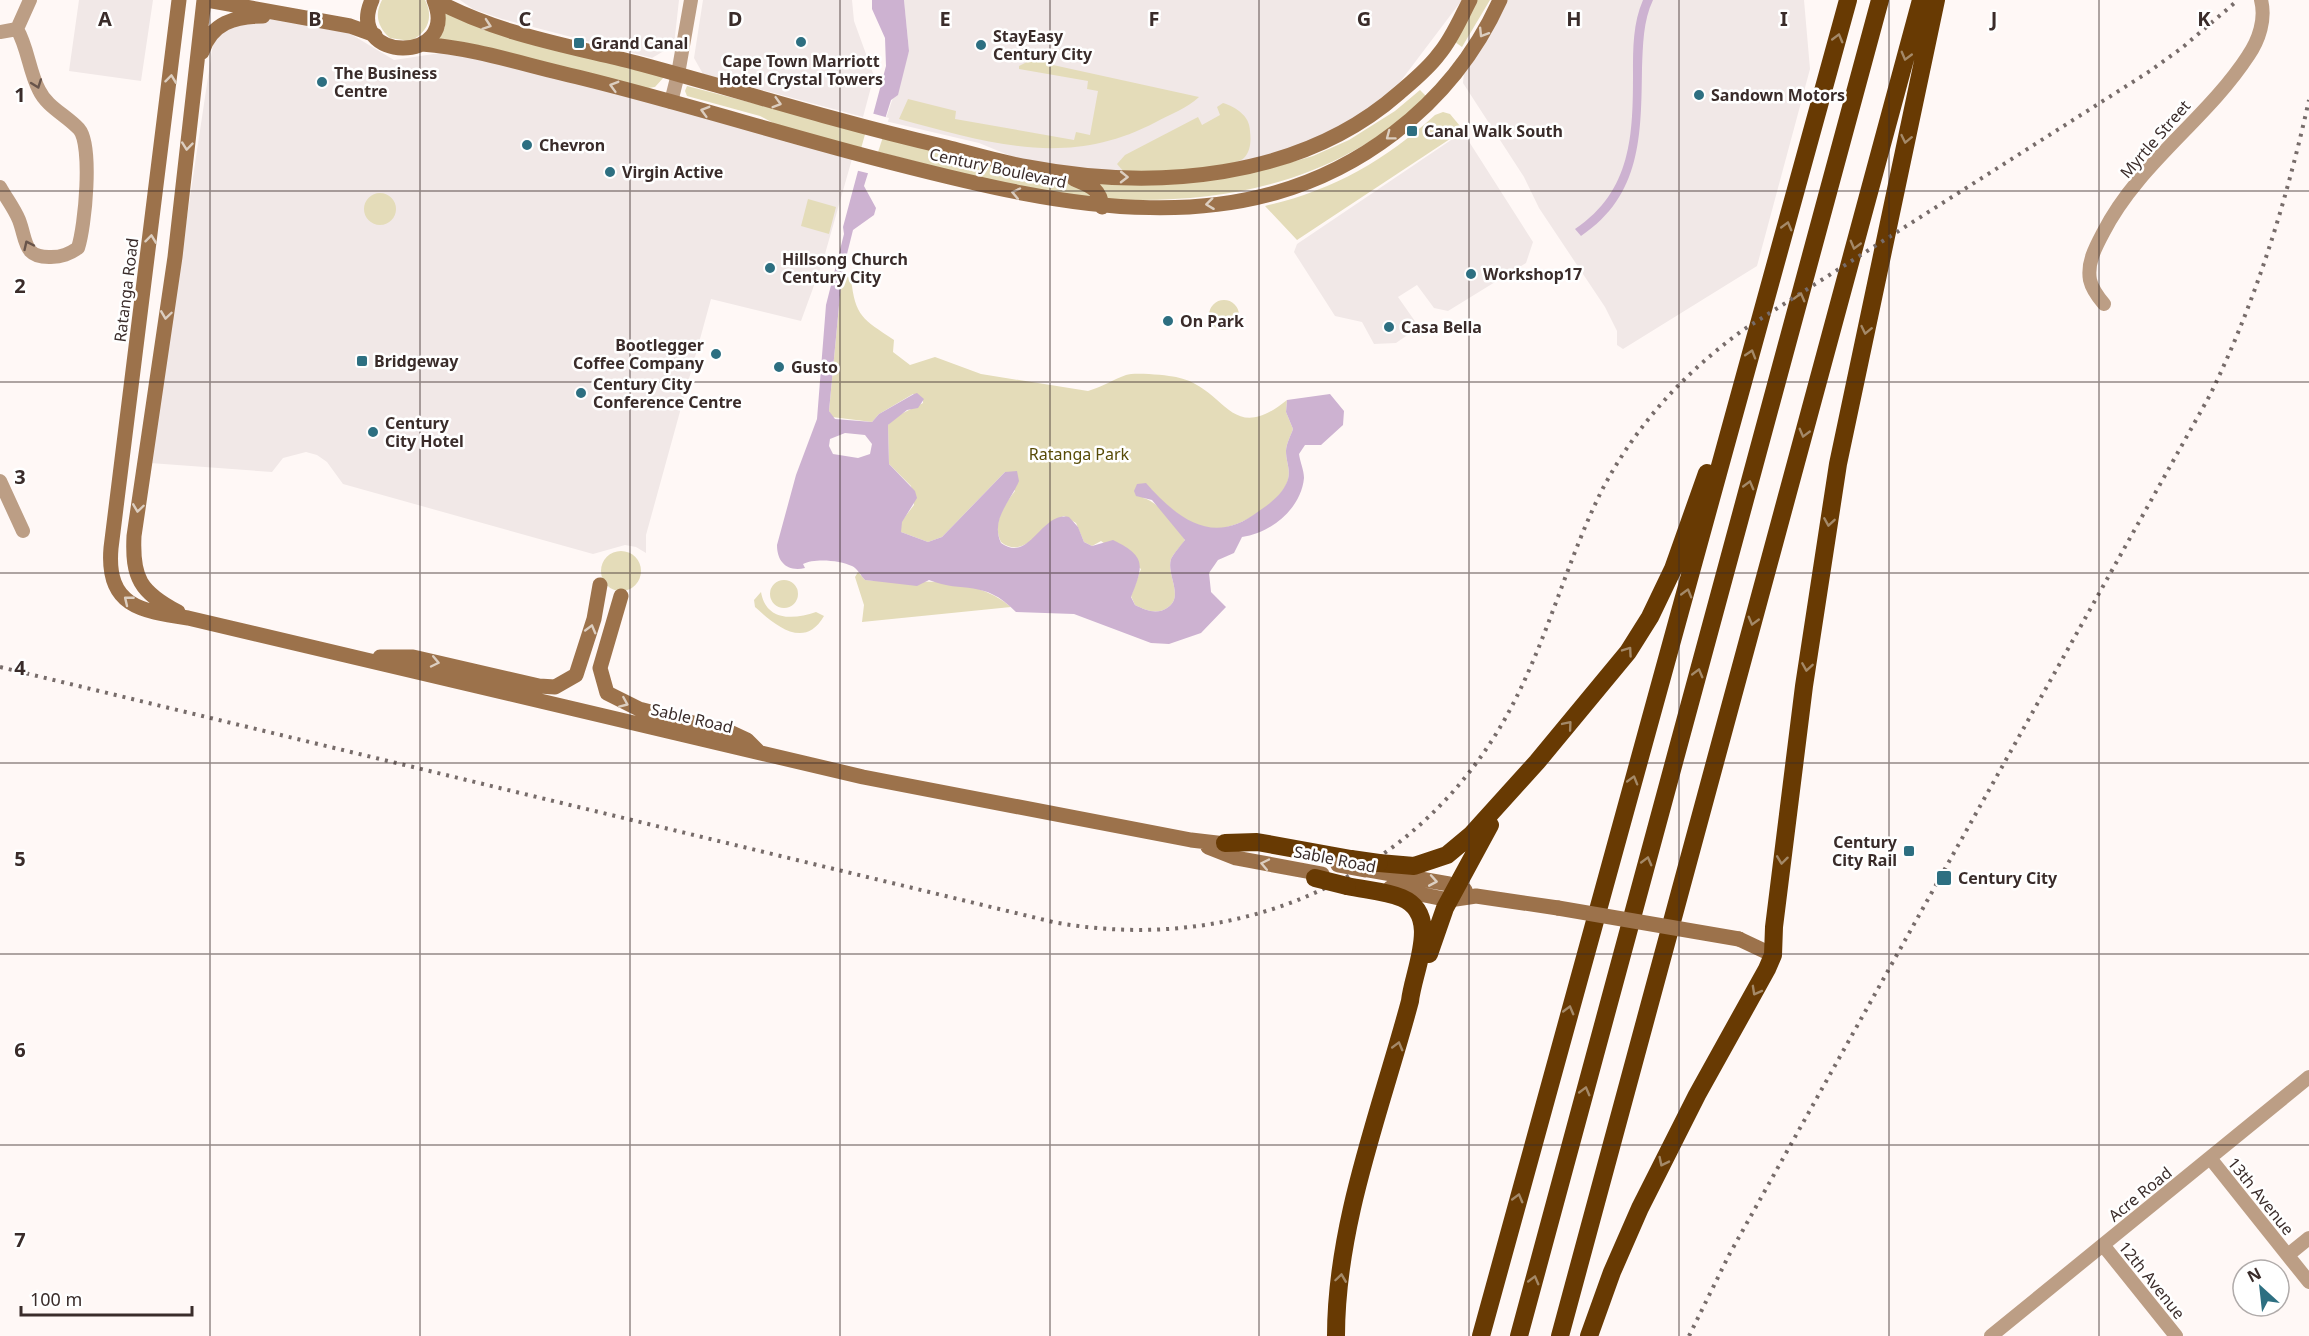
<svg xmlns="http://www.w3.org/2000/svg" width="2309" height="1336" font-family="'Noto Sans',sans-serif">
	<rect width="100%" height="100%" fill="#fff8f6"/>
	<!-- built -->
	<path fill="#f1e8e7" d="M79 0H153L141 81 69 71Z
		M460 0H679L674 45 652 58 502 19 473 9Z
		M703 0H852L854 21 874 76 863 117 703 74 694 58Z
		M904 0H1462L1400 82 1364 112 1316 144 1233 163 1109 172 1018 159 979 143 885 121 909 51Z
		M1506 0H1804L1810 69 1757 266 1623 349 1617 345V331L1605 307 1539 208 1524 177 1463 83 1464 72Z
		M244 14 344 30 394 60 460 50 852 159 823 261 801 321 711 299 646 535V553L636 547 625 545 593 554 343 484 327 462 317 455 306 452 283 458 272 472 150 463 213 44 217 34Z
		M1457 136 1468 140 1533 242 1526 263 1448 311 1434 308 1417 285 1398 297 1419 327 1396 343 1374 344 1362 322 1335 316 1294 252 1297 244Z"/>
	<!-- green -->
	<path fill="#e4dcb9" d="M382 0H425C434 17 428 33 410 41L390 38C378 27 374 15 382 0Z
		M1477 0H1490L1462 47 1455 42Z
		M445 10 664 77 655 87 641 89 463 42H436L445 27Z
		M1041 55 1053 65 1199 97C1187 108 1171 114 1156 122 1067 169 990 143 899 119L908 99 956 111 955 119 1074 140 1076 132 1090 135 1098 91 1087 89 1088 81 1019 69V66Z
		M687 86 1026 174 1271 168 1313 156 1349 140 1395 111 1420 90 1426 96C1321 202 1167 212 1027 191 1001 187 974 177 948 170 893 156 837 141 781 127L760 116 687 96 685 91Z
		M1223 103C1236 107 1250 116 1250 131 1251 140 1251 151 1244 158 1229 171 1146 171 1124 172L1117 164 1125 155 1198 117 1202 125 1220 115 1217 107Z
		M1443 112 1450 114 1460 126 1456 135 1297 240 1265 206C1331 191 1385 161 1435 115Z
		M364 209a16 16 0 1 1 32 0a16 16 0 1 1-32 0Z
		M808 199 836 207 829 234 801 226Z
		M842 274 851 278C855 317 863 319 894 340L893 352 910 365 935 357 981 374 1088 391C1102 387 1112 380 1126 375 1134 372 1166 375 1176 377 1227 387 1229 447 1287 400L1286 412 1293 429C1291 435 1286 444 1286 451 1286 464 1293 473 1285 487 1272 509 1233 532 1206 529 1191 526 1159 501 1151 489L1143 498C1158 501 1177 526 1185 540 1181 546 1174 553 1171 559 1166 575 1185 597 1167 608 1157 615 1145 610 1135 605L1131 596 1141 569 1101 541 1092 546 1084 542 1076 523 1064 516C1043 523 1025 561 1001 542 992 524 1003 506 1015 491L1005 472 942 537 928 542 901 532V522L914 505 911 486 889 464 888 425 895 417 923 403V399L913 394 879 414 872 422 832 417 829 411Z
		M1209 315a15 15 0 1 1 30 0a15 15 0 1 1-30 0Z
		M601 571a20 20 0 1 1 40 0a20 20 0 1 1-40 0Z
		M858 572 865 580C914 585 970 572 1011 607L862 622 864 605 855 577Z
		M770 594a14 14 0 1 1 28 0a14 14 0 1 1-28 0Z
		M761 592C766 621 793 620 816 612L824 616C804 651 774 624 755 607L754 600Z"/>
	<!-- water -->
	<path fill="#cdb2d1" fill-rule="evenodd" d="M872 0H904L909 51 898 95 891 100 864 186 876 208 874 215 853 230 842 274 829 411 835 419 872 422 879 414 914 394 917 393 924 399 918 408 907 410 888 425 889 464 915 491 917 498 902 522 901 532 928 542 942 537 1005 472 1017 471 1019 481C1011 501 990 519 1001 543 1030 564 1041 511 1069 517L1078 527 1084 542 1092 546 1113 540C1146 556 1144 565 1131 597L1135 605C1145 610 1157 615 1167 608 1185 597 1166 575 1171 559 1174 553 1181 545 1185 540L1152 500 1136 496 1134 491 1137 484 1146 483C1178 519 1213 547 1259 511 1268 505 1280 496 1285 486 1293 473 1286 464 1286 451 1286 444 1291 435 1293 429L1286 412 1287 400 1330 394 1344 411 1343 425 1321 445H1305L1299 454C1300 462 1304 470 1304 478 1301 509 1271 533 1242 537L1234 553 1218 560 1209 573 1211 592 1226 607 1201 633 1169 644 1151 643 1074 614 1016 612C983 578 964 594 929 580L917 586 865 580C861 576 857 568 852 566 840 560 814 558 803 564L805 568C787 572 777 562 777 545L796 475 817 419 826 305 844 234 843 227 886 66 885 38 872 9ZM845 433 865 435 872 444 870 454 858 458 833 454 829 446 830 439Z
		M1643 0H1653C1643 21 1643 45 1642 68 1641 134 1642 195 1581 236L1575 229C1632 191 1633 134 1633 73 1633 48 1633 23 1643 0Z"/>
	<!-- pier -->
	<path fill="#fff8f6" d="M871 113 889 118 871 174 855 170Z"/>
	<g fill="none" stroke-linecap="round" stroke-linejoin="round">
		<!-- street -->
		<path stroke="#bc9e85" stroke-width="14" d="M17 29 30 0
			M0 32 17 29
			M671 102 678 74 691 0
			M0 187C6 198 14 208 19 220 27 241 23 258 51 257 62 257 69 254 78 248 85 227 93 145 79 129 66 115 47 107 39 90 29 71 28 48 17 29
			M2104 304C2098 297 2092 289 2090 280 2087 263 2095 248 2103 233 2138 164 2207 119 2248 56 2259 40 2266 19 2261 0
			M0 481 23 531
			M2210 1158 2309 1282
			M2103 1245 2176 1336
			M2288 1255 2309 1238
			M1991 1336 2309 1077"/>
		<!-- secondary -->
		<path stroke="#9c724b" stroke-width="15" d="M179 0 111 548C106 606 140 611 188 618L863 777 1191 840 1234 845
			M207 0 350 26 375 35
			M372 0C344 63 461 65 434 0
			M435 0C492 31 554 43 617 58 650 66 683 76 716 85 792 107 868 129 946 147 973 154 1000 162 1028 167 1153 191 1300 180 1399 93 1413 81 1428 69 1439 54 1452 39 1461 17 1470 0
			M422 44C472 48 512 61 561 73 672 99 782 135 893 163 1061 206 1243 249 1394 133 1440 98 1476 53 1500 0
			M202 52C211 23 235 16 263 16
			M1074 179C1090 186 1100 188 1102 207
			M621 596 600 668 607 693 639 709 732 733 747 740 758 751
			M178 612C140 592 132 578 134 536L175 257 204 0
			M380 657H413L539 686 555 687 576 675 594 619 600 585
			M1208 847 1236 858 1322 874
			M1369 870 1449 884 1465 890
			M1390 888 1449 900 1476 896 1558 908
			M1739 939 1773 955"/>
		<!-- highway -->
		<path stroke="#683a03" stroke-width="18" d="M1225 843 1257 842 1351 859
			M1379 863 1414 866 1447 855 1471 835 1537 762 1628 652 1650 617 1673 569 1707 473
			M1429 954 1445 908 1490 825
			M1336 1336C1336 1223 1381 1110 1410 1001 1413 971 1442 915 1402 898 1386 891 1365 890 1347 886
			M1481 1336C1602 890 1727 446 1848 0
			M1519 1336 1880 0
			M1560 1336 1921 0
			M1589 1336 1612 1272 1640 1208 1697 1095 1767 969 1773 955 1774 927 1804 686 1838 464 1936 0"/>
		<!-- rail -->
		<path stroke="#776c6a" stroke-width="4" stroke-dasharray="3 6" stroke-linecap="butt" d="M0 667 1053 922C1241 957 1426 875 1514 702 1549 634 1568 558 1602 490 1636 425 1684 373 1743 330L2150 71 2183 47 2238 0
			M1689 1336 1729 1255 2210 395C2256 301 2286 203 2309 100"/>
		<!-- secondary-bridge -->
		<path stroke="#9c724b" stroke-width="15" d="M1338 865 1365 870
			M1558 908 1739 939"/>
		<!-- highway-bridge -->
		<path stroke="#683a03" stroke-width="18" d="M1351 859 1379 863
			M1315 878 1347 886"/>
	</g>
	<!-- one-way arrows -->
	<defs><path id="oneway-chevron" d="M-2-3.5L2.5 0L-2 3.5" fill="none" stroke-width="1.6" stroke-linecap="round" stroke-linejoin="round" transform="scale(1.5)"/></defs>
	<g stroke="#dccec0">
		<use href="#oneway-chevron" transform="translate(487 25) rotate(19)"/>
		<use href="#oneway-chevron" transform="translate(1483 33) rotate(122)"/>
		<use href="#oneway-chevron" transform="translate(171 79) rotate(-83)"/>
		<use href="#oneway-chevron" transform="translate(614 86) rotate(-164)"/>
		<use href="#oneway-chevron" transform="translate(777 103) rotate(16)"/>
		<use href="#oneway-chevron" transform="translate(705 111) rotate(-164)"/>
		<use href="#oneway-chevron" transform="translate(1390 136) rotate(143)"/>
		<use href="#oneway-chevron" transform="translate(187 146) rotate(96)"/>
		<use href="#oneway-chevron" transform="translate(1124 177) rotate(1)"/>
		<use href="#oneway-chevron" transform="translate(1016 193) rotate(-168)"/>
		<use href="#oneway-chevron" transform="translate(1210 204) rotate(173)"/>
		<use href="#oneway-chevron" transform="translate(151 239) rotate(-83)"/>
		<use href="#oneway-chevron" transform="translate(166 315) rotate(98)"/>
		<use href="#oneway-chevron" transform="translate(138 508) rotate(98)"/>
		<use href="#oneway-chevron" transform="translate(128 600) rotate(-141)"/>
		<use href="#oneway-chevron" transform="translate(591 629) rotate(-75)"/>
		<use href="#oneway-chevron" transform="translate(435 662) rotate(12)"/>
		<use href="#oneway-chevron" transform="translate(624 703) rotate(23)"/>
		<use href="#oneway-chevron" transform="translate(1265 864) rotate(-168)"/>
		<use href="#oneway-chevron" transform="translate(1433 881) rotate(10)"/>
	</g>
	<g stroke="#a48968">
		<use href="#oneway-chevron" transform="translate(1838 38) rotate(-75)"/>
		<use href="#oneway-chevron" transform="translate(1906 56) rotate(105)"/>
		<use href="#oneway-chevron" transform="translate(1906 139) rotate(102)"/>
		<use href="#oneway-chevron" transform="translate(1787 226) rotate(-75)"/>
		<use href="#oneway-chevron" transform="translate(1855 245) rotate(105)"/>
		<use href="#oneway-chevron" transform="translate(1800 297) rotate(-75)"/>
		<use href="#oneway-chevron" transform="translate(1866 330) rotate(102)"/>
		<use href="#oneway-chevron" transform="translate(1751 354) rotate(-73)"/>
		<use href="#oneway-chevron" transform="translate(1804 433) rotate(105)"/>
		<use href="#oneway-chevron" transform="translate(1749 485) rotate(-75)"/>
		<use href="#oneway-chevron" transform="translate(1829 522) rotate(99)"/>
		<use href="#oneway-chevron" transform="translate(1687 593) rotate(-74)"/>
		<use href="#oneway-chevron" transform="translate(1753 621) rotate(105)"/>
		<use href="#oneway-chevron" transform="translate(1628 651) rotate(-55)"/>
		<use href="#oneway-chevron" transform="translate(1807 667) rotate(99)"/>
		<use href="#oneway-chevron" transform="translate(1698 673) rotate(-75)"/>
		<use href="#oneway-chevron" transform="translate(1568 725) rotate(-50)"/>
		<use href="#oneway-chevron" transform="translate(1633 780) rotate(-74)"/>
		<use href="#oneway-chevron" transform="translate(1782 860) rotate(97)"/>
		<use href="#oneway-chevron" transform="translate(1647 861) rotate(-75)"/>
		<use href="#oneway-chevron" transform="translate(1756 991) rotate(119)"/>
		<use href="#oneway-chevron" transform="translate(1569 1010) rotate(-75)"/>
		<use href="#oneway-chevron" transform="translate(1398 1046) rotate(-75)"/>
		<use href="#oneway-chevron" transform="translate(1585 1091) rotate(-75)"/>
		<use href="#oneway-chevron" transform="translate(1663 1162) rotate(116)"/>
		<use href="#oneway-chevron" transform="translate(1518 1198) rotate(-75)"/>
		<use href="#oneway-chevron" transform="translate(1341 1278) rotate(-82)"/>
		<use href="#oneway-chevron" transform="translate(1534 1280) rotate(-75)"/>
	</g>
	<g stroke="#68544a">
		<use href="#oneway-chevron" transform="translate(37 84) rotate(70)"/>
		<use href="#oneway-chevron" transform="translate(28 245) rotate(-115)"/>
	</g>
	<!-- grid -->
	<path fill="none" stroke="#3a2c2a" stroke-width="1.5" stroke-opacity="0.55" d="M210 0V1336M420 0V1336M630 0V1336M840 0V1336M1050 0V1336M1259 0V1336M1469 0V1336M1679 0V1336M1889 0V1336M2099 0V1336M0 191H2309M0 382H2309M0 573H2309M0 763H2309M0 954H2309M0 1145H2309"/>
	<!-- markers -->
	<g fill="#2d6f81" stroke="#fff" stroke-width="2">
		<circle cx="801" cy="42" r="6"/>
		<rect x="573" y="37" width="12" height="12" rx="3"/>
		<circle cx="981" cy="45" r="6"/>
		<circle cx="322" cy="82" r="6"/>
		<circle cx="1699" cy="95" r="6"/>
		<rect x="1406" y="125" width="12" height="12" rx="3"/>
		<circle cx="527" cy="145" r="6"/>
		<circle cx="610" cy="172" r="6"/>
		<circle cx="770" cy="268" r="6"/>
		<circle cx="1471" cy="274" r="6"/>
		<circle cx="1168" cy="321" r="6"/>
		<circle cx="1389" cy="327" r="6"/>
		<circle cx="716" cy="354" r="6"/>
		<rect x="356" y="355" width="12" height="12" rx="3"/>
		<circle cx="779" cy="367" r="6"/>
		<circle cx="581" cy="393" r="6"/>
		<circle cx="373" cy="432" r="6"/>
		<rect x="1903" y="845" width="12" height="12" rx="3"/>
		<rect x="1936" y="870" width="16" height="16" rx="3"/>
	</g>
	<g text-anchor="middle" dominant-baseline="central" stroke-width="5" stroke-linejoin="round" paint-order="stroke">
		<!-- poi labels -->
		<g font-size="16" font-weight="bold" fill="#3a2c2a" stroke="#fff" text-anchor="start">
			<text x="993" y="36">StayEasy<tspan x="993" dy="18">Century City</tspan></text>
			<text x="591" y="43">Grand Canal</text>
			<text x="801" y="61" text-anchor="middle">Cape Town Marriott<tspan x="801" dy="18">Hotel Crystal Towers</tspan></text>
			<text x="334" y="73">The Business<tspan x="334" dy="18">Centre</tspan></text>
			<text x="1711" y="95">Sandown Motors</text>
			<text x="1424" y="131">Canal Walk South</text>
			<text x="539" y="145">Chevron</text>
			<text x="622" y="172">Virgin Active</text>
			<text x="782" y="259">Hillsong Church<tspan x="782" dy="18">Century City</tspan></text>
			<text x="1483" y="274">Workshop17</text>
			<text x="1180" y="321">On Park</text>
			<text x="1401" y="327">Casa Bella</text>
			<text x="704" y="345" text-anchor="end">Bootlegger<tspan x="704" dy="18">Coffee Company</tspan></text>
			<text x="374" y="361">Bridgeway</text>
			<text x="791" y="367">Gusto</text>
			<text x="593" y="384">Century City<tspan x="593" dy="18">Conference Centre</tspan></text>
			<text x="385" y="423">Century<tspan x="385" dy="18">City Hotel</tspan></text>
			<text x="1897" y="842" text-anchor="end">Century<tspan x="1897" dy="18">City Rail</tspan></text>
			<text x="1958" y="878">Century City</text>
		</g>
		<!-- street labels -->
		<g font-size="16" fill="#3a2c2a" stroke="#fff">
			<text transform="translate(2155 139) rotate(-49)">Myrtle Street</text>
			<text transform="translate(998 168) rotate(12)">Century Boulevard</text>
			<text transform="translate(126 290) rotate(-83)">Ratanga Road</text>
			<text transform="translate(692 718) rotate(13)">Sable Road</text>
			<text transform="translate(1335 859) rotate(11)">Sable Road</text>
			<text transform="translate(2140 1194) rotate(-39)">Acre Road</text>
			<text transform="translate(2261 1196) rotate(51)">13th Avenue</text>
			<text transform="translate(2152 1280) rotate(51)">12th Avenue</text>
		</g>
		<!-- park labels -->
		<g font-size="16" fill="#584b07" stroke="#fff">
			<text x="1079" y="454">Ratanga Park</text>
		</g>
	</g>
	<g font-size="20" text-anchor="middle" font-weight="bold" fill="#3a2c2a" stroke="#fff" stroke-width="5" stroke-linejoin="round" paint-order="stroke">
		<text x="105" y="26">A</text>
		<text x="315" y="26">B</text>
		<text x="525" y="26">C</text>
		<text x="735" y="26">D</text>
		<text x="945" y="26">E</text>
		<text x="1154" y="26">F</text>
		<text x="1364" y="26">G</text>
		<text x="1574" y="26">H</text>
		<text x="1784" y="26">I</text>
		<text x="1994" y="26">J</text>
		<text x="2204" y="26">K</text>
		<text x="20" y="102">1</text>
		<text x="20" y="293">2</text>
		<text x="20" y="484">3</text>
		<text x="20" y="675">4</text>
		<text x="20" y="866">5</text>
		<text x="20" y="1057">6</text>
		<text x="20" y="1247">7</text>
	</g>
	<!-- north arrow -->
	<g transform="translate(2261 1288) rotate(333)"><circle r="28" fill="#ffffff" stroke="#b0abaa" stroke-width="1.5"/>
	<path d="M0-4.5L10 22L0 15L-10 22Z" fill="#2d6f81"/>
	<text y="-9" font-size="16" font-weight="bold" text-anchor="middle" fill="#3a2c2a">N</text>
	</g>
	<!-- scale -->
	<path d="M21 1306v9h171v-9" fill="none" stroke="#3a2c2a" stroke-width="3"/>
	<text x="30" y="1306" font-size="18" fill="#3a2c2a" stroke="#ffffff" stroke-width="4.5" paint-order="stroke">100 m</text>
</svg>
